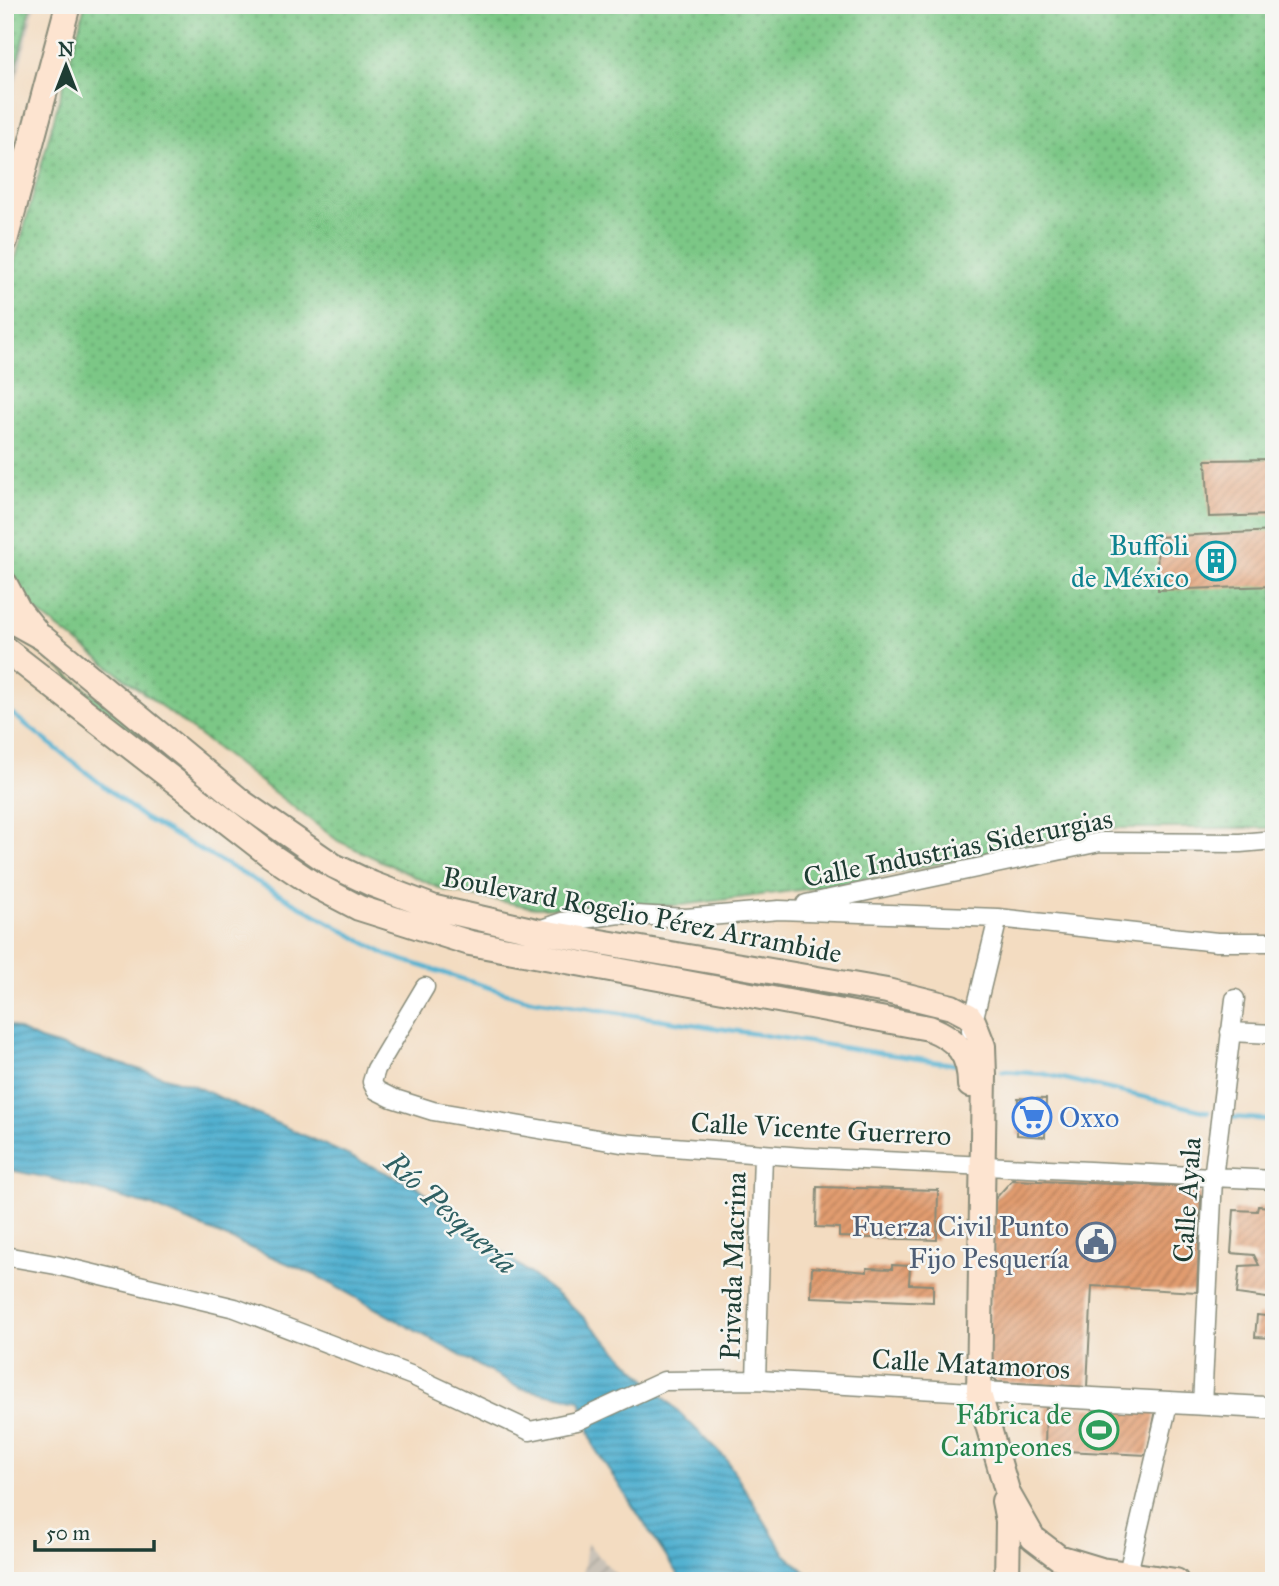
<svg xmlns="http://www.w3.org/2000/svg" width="1279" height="1586" font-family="'IM FELL Great Primer',serif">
	<defs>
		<pattern id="industrial-furrows" width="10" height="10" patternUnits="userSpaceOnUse" patternTransform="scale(1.75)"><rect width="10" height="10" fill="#cac3b8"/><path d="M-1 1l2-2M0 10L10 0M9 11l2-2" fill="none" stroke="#ada89f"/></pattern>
		<pattern id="grass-dots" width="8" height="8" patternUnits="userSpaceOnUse" patternTransform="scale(1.75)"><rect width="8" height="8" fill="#7bc786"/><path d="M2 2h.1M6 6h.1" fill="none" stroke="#64a36e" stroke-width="1.8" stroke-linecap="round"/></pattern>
		<pattern id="water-rules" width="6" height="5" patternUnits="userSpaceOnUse" patternTransform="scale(1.75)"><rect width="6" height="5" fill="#52b1d0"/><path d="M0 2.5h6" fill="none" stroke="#4391aa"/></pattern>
		<pattern id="building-hatch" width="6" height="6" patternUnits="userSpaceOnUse" patternTransform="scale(1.75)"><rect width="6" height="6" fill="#e29c6f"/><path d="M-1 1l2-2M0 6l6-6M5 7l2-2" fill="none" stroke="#b7805c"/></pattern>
	</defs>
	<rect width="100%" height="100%" fill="#f6f6f2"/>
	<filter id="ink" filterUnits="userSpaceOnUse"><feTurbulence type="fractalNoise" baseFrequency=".0143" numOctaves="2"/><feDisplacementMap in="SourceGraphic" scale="14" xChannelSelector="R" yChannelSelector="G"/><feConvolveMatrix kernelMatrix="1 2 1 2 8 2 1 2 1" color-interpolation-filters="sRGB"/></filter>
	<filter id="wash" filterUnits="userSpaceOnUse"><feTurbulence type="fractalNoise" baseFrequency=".00686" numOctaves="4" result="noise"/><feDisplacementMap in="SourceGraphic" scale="28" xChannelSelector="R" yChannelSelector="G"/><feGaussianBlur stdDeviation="1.57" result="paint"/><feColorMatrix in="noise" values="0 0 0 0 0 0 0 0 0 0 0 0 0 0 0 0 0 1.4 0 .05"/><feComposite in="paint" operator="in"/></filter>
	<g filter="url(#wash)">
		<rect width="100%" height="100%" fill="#f3dcc1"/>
		<!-- industrial -->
		<path fill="url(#industrial-furrows)" d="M5 5H35L5 128Z
			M587 1543 622 1581H582Z"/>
		<!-- grass -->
		<path fill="url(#grass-dots)" stroke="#4d825d" stroke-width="2" d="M5 5H31L5 114Z
			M85 5H1274V828H1108L831 886 682 905 535 908 443 890 338 841 27 604 5 558V298Z
			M11 630 282 843 463 926 388 912 281 854 80 693 64 672Z
			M624 956 855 997 829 999 647 967Z"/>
		<!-- water -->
		<path fill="url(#water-rules)" stroke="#387782" stroke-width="2" d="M5 1023 40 1040 192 1085 418 1187 573 1307 726 1459 785 1554 816 1581H682L594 1447 580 1400 519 1388 315 1275 152 1206 54 1179 5 1169Z"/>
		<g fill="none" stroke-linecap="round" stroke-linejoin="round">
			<!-- stream -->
			<path stroke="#52b1d0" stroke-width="4.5" d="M5 708 144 818 387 955 522 998 958 1065
				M1002 1071 1044 1074 1208 1112
				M1229 1117 1274 1120"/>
		</g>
		<g id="blocks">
			<!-- building -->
			<path fill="url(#building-hatch)" d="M1274 459V515L1209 517 1206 460Z
				M1274 531V586L1158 590 1157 537Z
				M1018 1098 1046 1099 1045 1137 1017 1135Z
				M1012 1180 1194 1187 1201 1196 1197 1292 1092 1286 1087 1387 998 1382 987 1372 995 1199Z
				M817 1187 938 1190 937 1240 839 1237V1228L816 1227Z
				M1258 1206 1271 1207V1212L1274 1213 1271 1257 1274 1299 1237 1294 1240 1266 1259 1265 1254 1255 1231 1253 1234 1210 1257 1211Z
				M892 1265 910 1266 909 1284 933 1285V1302L811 1297 812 1267 867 1272V1268L892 1269Z
				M1257 1315 1274 1317V1338L1255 1337Z
				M1046 1405 1156 1410 1147 1455 1045 1450Z"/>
		</g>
	</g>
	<g filter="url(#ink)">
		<use href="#blocks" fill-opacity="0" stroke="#898c7a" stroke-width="2"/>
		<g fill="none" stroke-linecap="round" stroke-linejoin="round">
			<defs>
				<path id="minor" d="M806 904 1100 842 1240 843 1274 840
					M536 931 562 922 619 914 686 918 779 910 998 918 1217 942H1274
					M425 987 376 1069 372 1082 376 1090 392 1098 433 1111 621 1143 803 1157 1274 1180
					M971 1030 998 918
					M1230 1032 1274 1034
					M5 1256 56 1265 235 1308 413 1376 530 1431 577 1421 664 1381 756 1380 972 1392
					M756 1380 763 1155
					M1202 1405 1213 1178 1235 999
					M1126 1581 1168 1404"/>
				<path id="tertiary" d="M972 1392 1274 1408"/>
				<path id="secondary" d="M5 241 68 5
					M5 584 18 609 35 630
					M5 617 43 638 243 803 334 866 372 884 435 908 536 931 887 991 952 1007 969 1016 974 1023 983 1046 984 1075 979 1394 1008 1494 1033 1538 1058 1557 1101 1570 1176 1581
					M5 649 270 855 313 884 359 908 470 943 929 1028C957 1039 970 1054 970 1085
					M1004 1501 1008 1521 1007 1581"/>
			</defs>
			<!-- minor casing -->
			<use href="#minor" stroke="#898c7a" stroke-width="21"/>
			<!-- tertiary casing -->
			<use href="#tertiary" stroke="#898c7a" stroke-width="24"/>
			<!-- secondary casing -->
			<use href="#secondary" stroke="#898c7a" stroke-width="28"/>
			<!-- minor -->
			<use href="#minor" stroke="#fff" stroke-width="18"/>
			<!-- tertiary -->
			<use href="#tertiary" stroke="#fff" stroke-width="21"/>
			<!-- secondary -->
			<use href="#secondary" stroke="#fde4d0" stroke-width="24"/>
		</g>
	</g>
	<!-- icons -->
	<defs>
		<symbol id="building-ring" viewBox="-11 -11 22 22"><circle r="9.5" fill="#f6f6f2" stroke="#0f9aa8" stroke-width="1.5"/><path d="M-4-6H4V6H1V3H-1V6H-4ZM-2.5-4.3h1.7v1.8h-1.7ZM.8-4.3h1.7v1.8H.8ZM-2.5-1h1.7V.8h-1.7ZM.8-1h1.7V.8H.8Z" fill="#0f9aa8"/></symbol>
		<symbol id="supermarket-ring" viewBox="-11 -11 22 22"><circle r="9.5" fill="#f6f6f2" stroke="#3f7fe0" stroke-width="1.5"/><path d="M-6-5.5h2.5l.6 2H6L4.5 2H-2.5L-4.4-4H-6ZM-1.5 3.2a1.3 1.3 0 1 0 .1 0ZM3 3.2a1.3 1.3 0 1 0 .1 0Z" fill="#3f7fe0"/></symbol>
		<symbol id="civic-ring" viewBox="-11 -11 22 22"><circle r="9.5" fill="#f6f6f2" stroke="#5c6f8a" stroke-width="1.5"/><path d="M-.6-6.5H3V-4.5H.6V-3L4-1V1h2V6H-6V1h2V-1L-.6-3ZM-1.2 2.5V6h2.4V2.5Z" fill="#5c6f8a"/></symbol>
		<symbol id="stadium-ring" viewBox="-11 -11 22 22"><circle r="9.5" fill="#f6f6f2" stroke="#2e9e5b" stroke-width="1.5"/><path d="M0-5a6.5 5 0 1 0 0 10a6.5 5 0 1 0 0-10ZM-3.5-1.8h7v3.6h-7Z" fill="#2e9e5b"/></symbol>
	</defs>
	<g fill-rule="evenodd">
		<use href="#building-ring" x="1194" y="539" width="44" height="44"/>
		<use href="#supermarket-ring" x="1010" y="1095" width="44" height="44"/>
		<use href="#civic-ring" x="1074" y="1220" width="44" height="44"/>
		<use href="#stadium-ring" x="1077" y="1408" width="44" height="44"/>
	</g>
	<g text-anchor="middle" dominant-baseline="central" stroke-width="5" stroke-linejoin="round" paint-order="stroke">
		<!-- culture labels -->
		<g font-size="28" fill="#0d838f" stroke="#f6f6f2" text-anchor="end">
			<text x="1189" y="545">Buffoli<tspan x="1189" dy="32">de México</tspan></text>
		</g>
		<!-- street labels -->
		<g font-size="28" fill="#1f3d34" stroke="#f6f6f2">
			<text transform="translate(958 848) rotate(-11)">Calle Industrias Siderurgias</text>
			<text transform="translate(642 915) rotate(11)">Boulevard Rogelio Pérez Arrambide</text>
			<text transform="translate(821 1129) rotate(3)">Calle Vicente Guerrero</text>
			<text transform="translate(1187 1200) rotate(-86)">Calle Ayala</text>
			<text transform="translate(733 1266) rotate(-88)">Privada Macrina</text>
			<text transform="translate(971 1364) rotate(3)">Calle Matamoros</text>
		</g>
		<!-- shop labels -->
		<g font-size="28" fill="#366cbe" stroke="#f6f6f2" text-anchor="start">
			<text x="1059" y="1117">Oxxo</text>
		</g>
		<!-- service labels -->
		<g font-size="28" fill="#4e5e75" stroke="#f6f6f2" text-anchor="end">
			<text x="1069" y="1226">Fuerza Civil Punto<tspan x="1069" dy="32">Fijo Pesquería</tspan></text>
		</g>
		<!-- leisure labels -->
		<g font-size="28" fill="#27864d" stroke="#f6f6f2" text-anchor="end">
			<text x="1072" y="1414">Fábrica de<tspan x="1072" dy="32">Campeones</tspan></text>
		</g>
		<!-- water labels -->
		<g font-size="30" font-style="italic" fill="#2e6063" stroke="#f6f6f2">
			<text transform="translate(451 1213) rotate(42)">Río Pesquería</text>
		</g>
	</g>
	<!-- margin -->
	<rect width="1279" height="1586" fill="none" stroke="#f6f6f2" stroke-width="28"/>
	<!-- north arrow -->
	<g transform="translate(66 66)" stroke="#f6f6f2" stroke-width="5" paint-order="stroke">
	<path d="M0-5L12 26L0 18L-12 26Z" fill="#1f3d34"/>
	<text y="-10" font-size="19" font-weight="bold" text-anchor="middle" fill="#1f3d34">N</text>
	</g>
	<!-- scale -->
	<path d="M35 1540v10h119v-10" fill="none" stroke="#1f3d34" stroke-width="3.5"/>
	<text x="46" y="1540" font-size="21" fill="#1f3d34" stroke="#f6f6f2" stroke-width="5" paint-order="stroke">50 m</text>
</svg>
